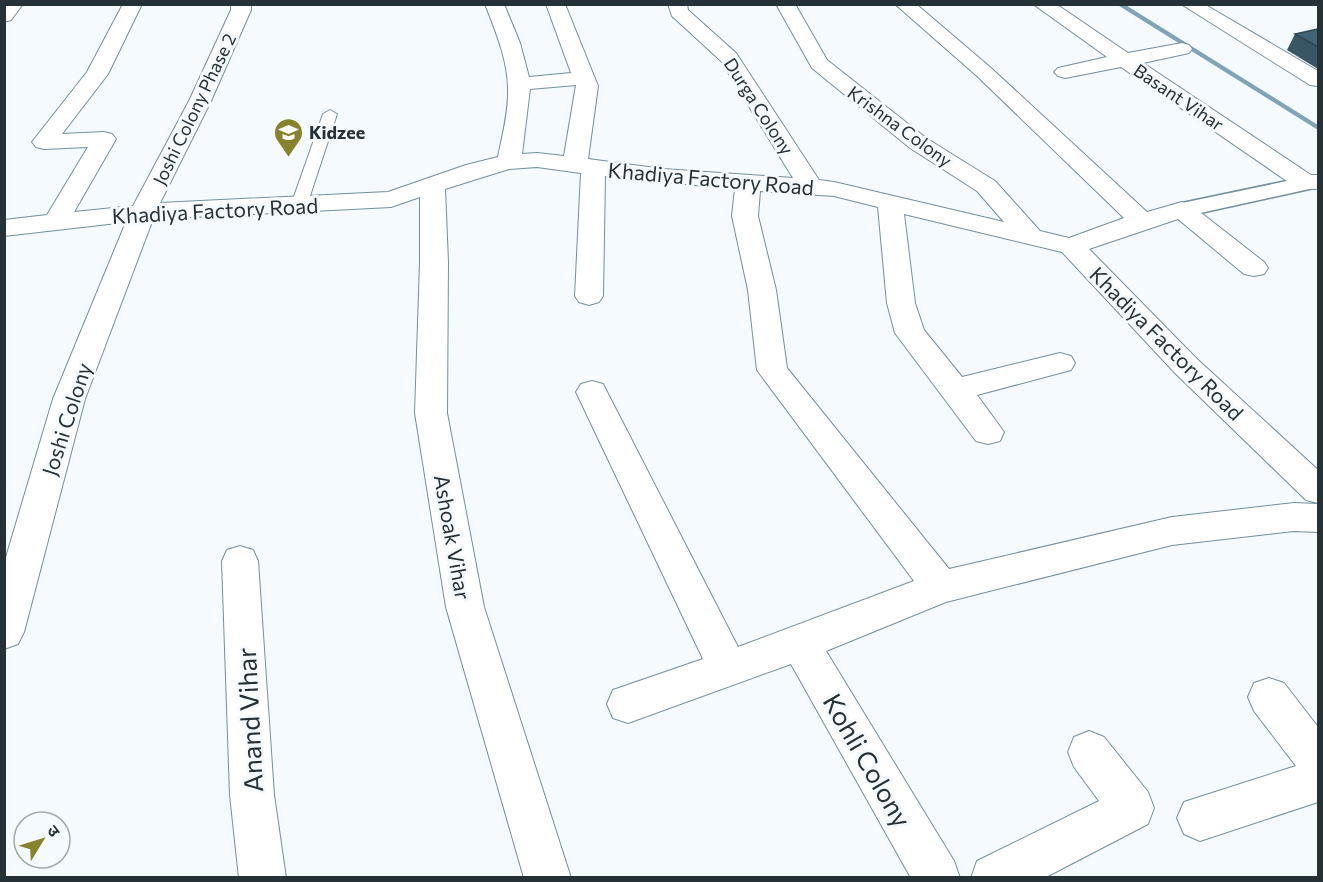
<svg xmlns="http://www.w3.org/2000/svg" width="1323" height="882" font-family="Commissioner,'Noto Sans Devanagari',sans-serif">
	<rect width="100%" height="100%" fill="#f4fafe"/>
	<g fill="none" stroke-linecap="round" stroke-linejoin="round">
		<!-- stream -->
		<path fill="#7fa3b7" fill-rule="evenodd" d="M1116 4H1124L1318 125V130Z"/>
		<defs>
			<path id="service" d="M330 110 337 114 307 205 299 210 294 208 291 205 323 114Z"/>
			<path id="pedestrian" d="M1306 177 1314 178 1317 183 1314 188 1182 217 1174 215 1171 210 1174 205 1182 203Z"/>
			<path id="minor" d="M4 4H23L11 20 4 22Z
				M123 4H142L108 74 62 134 104 132 112 134 116 139 74 212 133 206 189 101 231 10V4H251V10L211 101 160 203 388 192 466 165 498 157C502 136 508 115 508 93 509 63 496 32 485 4H504L520 43 529 77 571 73 546 4H565L598 86 588 159 663 169 793 178 721 61 672 16 668 4H687L688 10 736 53 819 180 834 182 1004 222 977 191 910 148 812 68 776 4H795L827 60 926 138 995 181 1040 231 1069 238 1124 218 977 76 895 4H916L991 68 1147 212 1182 202 1191 205 1264 262 1268 268 1264 274 1254 276 1244 274 1178 219 1089 249 1197 359 1318 470V503L1306 500 1175 373 1062 252 904 214 915 303 924 330 962 377 1060 353 1071 356 1075 363 1071 370 977 395 1004 432 1000 441 988 444 976 441 895 333 887 303 878 207 834 196 760 191 758 216 776 290 787 368 949 569 1172 517 1294 503 1318 504V532L1294 531 1172 545 946 602 826 651 954 861 960 878H911L791 664 628 723 613 718 607 704 613 690 703 659 576 392 581 384 592 381 603 384 738 647 914 581 757 370 748 290 732 216 735 189 605 176 603 296 599 302 589 305 579 302 575 296 581 173 537 167 509 169 445 189 448 262 447 413 484 607 571 878H524L446 607 415 413 420 262V197L391 207 153 219 85 399 24 632 18 644 4 649V564L53 399 126 222 4 236V220L47 215 88 147 44 149 36 147 32 142 87 72ZM576 85 564 156 537 153 522 154 530 89Z
				M1033 4H1056L1128 53 1182 43 1189 45 1192 49 1189 53 1143 63 1311 175H1318V189L1297 188 1121 67 1065 78 1058 76 1054 72 1058 68 1107 57Z
				M1181 4H1204L1318 71V86L1310 85Z
				M240 546 253 550 258 561 274 795 286 878H239L230 795 222 561 227 550Z
				M1269 678 1284 683 1318 727V802L1200 841 1184 834 1177 818 1184 802 1296 766 1254 711 1248 697 1254 683Z
				M1089 731 1104 737 1148 792 1154 808 1148 824 1044 878H971L977 861 1099 801 1074 767 1068 752 1074 737Z"/>
		</defs>
		<!-- service casing -->
		<use href="#service" stroke="#738f9e" stroke-width="2"/>
		<!-- pedestrian casing -->
		<use href="#pedestrian" stroke="#738f9e" stroke-width="3"/>
		<!-- minor casing -->
		<use href="#minor" stroke="#738f9e" stroke-width="2"/>
		<!-- service -->
		<use href="#service" fill="#fff" fill-rule="evenodd"/>
		<!-- pedestrian -->
		<use href="#pedestrian" fill="#fff" fill-rule="evenodd"/>
		<!-- minor -->
		<use href="#minor" fill="#fff" fill-rule="evenodd"/>
	</g>
	<!-- wall -->
	<path fill="#395665" d="M1318 29V69L1287 50 1295 34Z"/>
	<!-- building -->
	<path fill="#426476" stroke="#2e4653" stroke-width="1.5" d="M1318 29V47L1295 34Z"/>
	<!-- icons -->
	<defs>
		<symbol id="school-pin" viewBox="-11 -11 22 30"><path d="M0 17L-7.5 6A9.5 9.5 0 1 1 7.5 6Z" fill="#87832c" stroke="#f4fafe"/><path d="M0-5L7-2L0 1L-7-2ZM-4 1L0 2.5L4 1V4Q0 6-4 4Z" fill="#fff"/></symbol>
	</defs>
	<g fill-rule="evenodd">
		<use href="#school-pin" x="272" y="116" width="33" height="45"/>
	</g>
	<g text-anchor="middle" dominant-baseline="central" stroke-width="6" stroke-linejoin="round" paint-order="stroke">
		<!-- far-street labels -->
		<g font-size="18" fill="#253037" stroke="#f4fafe">
			<text transform="translate(1179 97) rotate(34)">Basant Vihar</text>
			<text transform="translate(759 106) rotate(57)">Durga Colony</text>
			<text transform="translate(194 109) rotate(-64)">Joshi Colony Phase 2</text>
			<text transform="translate(900 126) rotate(36)">Krishna Colony</text>
		</g>
		<!-- far-poi labels -->
		<g font-size="18" font-weight="bold" fill="#253037" stroke="#f4fafe" text-anchor="start">
			<text x="309" y="132">Kidzee</text>
		</g>
		<!-- street labels -->
		<g font-size="21" fill="#253037" stroke="#f4fafe">
			<text transform="translate(711 178) rotate(5)">Khadiya Factory Road</text>
			<text transform="translate(215 210) rotate(-3)">Khadiya Factory Road</text>
			<text transform="translate(1167 343) rotate(45)">Khadiya Factory Road</text>
			<text transform="translate(66 419) rotate(-72)">Joshi Colony</text>
			<text transform="translate(453 537) rotate(80)">Ashoak Vihar</text>
		</g>
		<!-- near-street labels -->
		<g font-size="26" fill="#253037" stroke="#f4fafe">
			<text transform="translate(249 720) rotate(-93)">Anand Vihar</text>
			<text transform="translate(868 760) rotate(60)">Kohli Colony</text>
		</g>
	</g>
	<!-- border -->
	<rect width="1323" height="882" fill="none" stroke="#253037" stroke-width="12"/>
	<!-- north arrow -->
	<g transform="translate(42 840) rotate(52)"><circle r="28" fill="#f4fafe" stroke="#a1a9ae" stroke-width="1.5"/>
	<path d="M0-4.5L10 22L0 15L-10 22Z" fill="#87832c"/>
	<text y="-9" font-size="16" font-weight="bold" text-anchor="middle" fill="#253037">उ</text>
	</g>
</svg>
